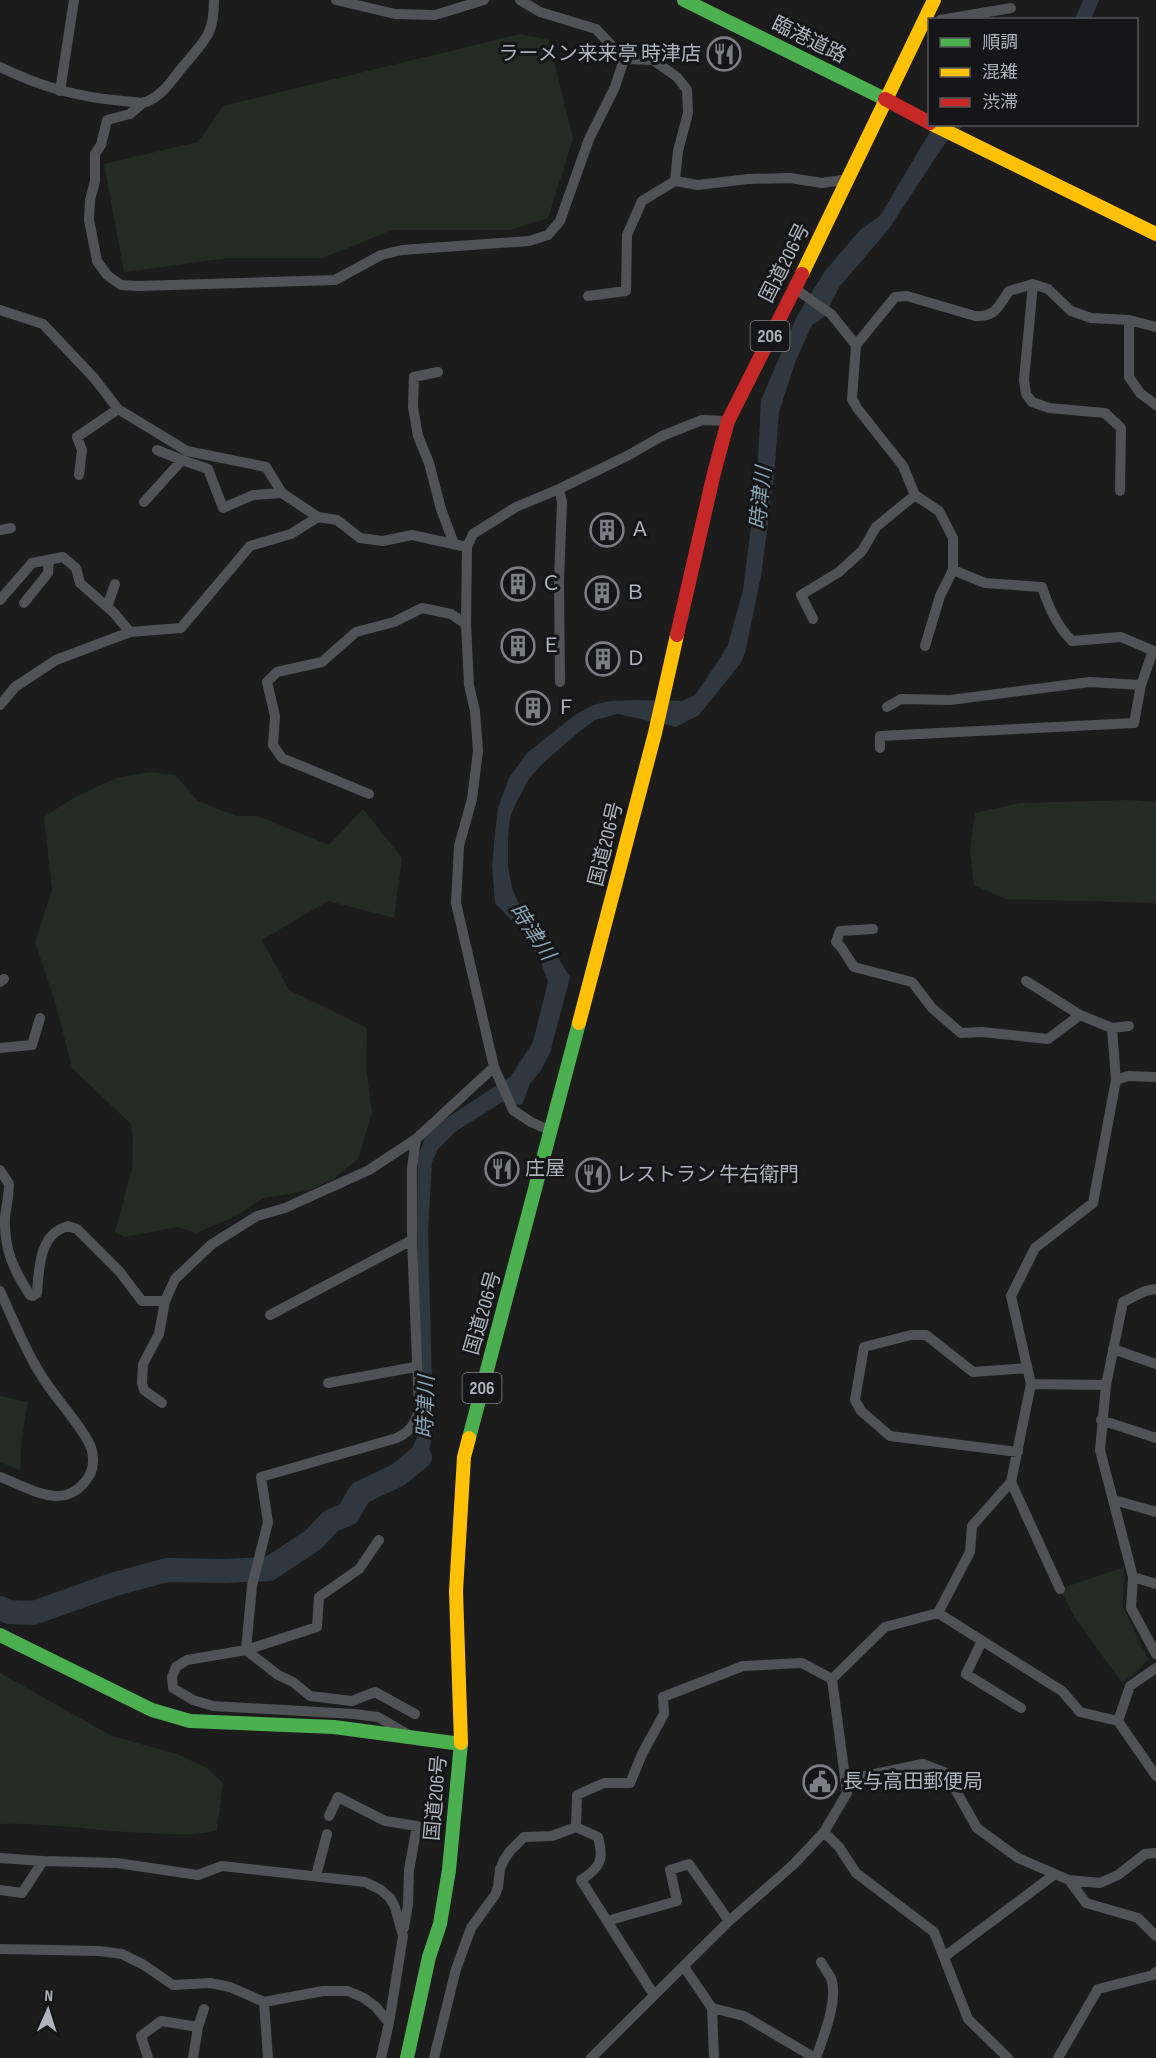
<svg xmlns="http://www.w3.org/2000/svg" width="1156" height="2058" font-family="'Sofia Sans Condensed','Noto Sans JP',sans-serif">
	<rect width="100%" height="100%" fill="#1c1c1c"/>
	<!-- green -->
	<path fill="#242b25" d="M520 34 549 40 573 139 548 218 510 230H392L323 258H228L124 272 104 164 198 142 223 106Z
		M149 772 175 775 198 801 236 816H258L329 845 363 809 402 858 394 918 328 901 262 940 289 990 367 1028 366 1067 372 1113 358 1159 333 1179 311 1190 264 1198 232 1218 196 1233 178 1227 125 1237 115 1232 132 1168 133 1140 131 1124 72 1068 56 1005 35 942 52 890 44 817 75 797 116 778Z
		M1130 800 1156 802V903L1005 899 974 885 970 850 975 813 1020 803Z
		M0 1396 28 1402 22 1437 20 1470 0 1462Z
		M1124 1567 1123 1607 1148 1659 1141 1668 1122 1683 1075 1618 1060 1589Z
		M0 1673 112 1736 177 1754 207 1768 223 1783 217 1830C192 1837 174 1834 148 1833 99 1832 49 1822 0 1824Z"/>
	<!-- water -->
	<path fill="#2f383e" d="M1083 0H1099L1091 19H1075Z
		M934 125H964L946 142 888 230 840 286 824 317 812 325 796 360 779 412 774 477 761 576 745 653 740 664 699 715 676 727 618 714 595 720 580 731 542 764 529 779 515 805 510 818 508 836V867L512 888 518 902 539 927 570 977 550 1053 541 1070 530 1084 522 1105 502 1102 455 1132 438 1149 432 1162 428 1230 433 1426C431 1441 430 1454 423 1468L397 1479 393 1472C408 1456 419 1441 422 1418L417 1229 418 1156 425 1138 436 1125 511 1076 533 1042 548 982 540 960 526 935 495 903 492 866 495 833 498 808 509 778 527 753 575 715 593 705 610 701 634 700 682 701 695 695 717 663 728 645 743 590 757 479 761 400 797 316 825 271 860 230 880 216Z"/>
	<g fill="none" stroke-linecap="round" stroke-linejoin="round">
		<!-- river -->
		<path stroke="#2f383e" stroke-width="24" d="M0 1608 9 1612 33 1613 115 1584 167 1570 226 1571 269 1569 313 1540 331 1521 348 1514 360 1493 398 1475 420 1457"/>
		<!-- street -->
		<path stroke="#515255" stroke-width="10" d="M336 0 395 14 435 15 484 0
			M520 0 540 12 596 29 624 59 653 60 677 77 687 90 688 113 678 151 675 181 698 185 748 179 790 178 822 183 849 179
			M940 20 1011 8
			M0 67C41 87 77 97 123 101 129 101 140 104 146 102 164 95 173 78 185 64 206 39 214 34 214 0
			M60 91 74 0
			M144 102 130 114 107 120 101 145 95 154V181L90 200 89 220 97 261 107 275 121 285 138 286 335 280 381 255 402 250 529 241 548 235 560 221 589 139 615 87 624 59
			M1033 284 1024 380 1026 394 1032 402 1049 408 1105 413 1121 428 1120 491
			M794 288 831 314 856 345
			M588 296 626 291 627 235 642 201 675 181
			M0 310 43 324 94 378 118 409
			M1129 320V377L1140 393 1156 405
			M1156 327 1129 320 1091 318 1071 311 1048 289 1033 284 1009 291C999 306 996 317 975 316L907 296 895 297 856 345 852 399 857 408 903 466 915 495 939 511 953 538V570L985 583 1042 587C1049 608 1056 624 1072 641L1121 637 1156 652
			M438 372 414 377 413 407 418 436 429 463 441 509 454 544
			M157 450 182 460
			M79 475 82 450 77 437 118 409 187 451 266 467 282 493 318 517
			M559 489 562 502 559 581 560 682
			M144 502 182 460 208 469 223 508 253 495 282 493
			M0 530 11 528
			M0 600 32 563 63 557 76 568 80 583 114 613 130 632
			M24 603 48 573 49 560
			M107 607 115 584
			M813 619 801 595 839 572 862 551 876 527 915 495
			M925 646 940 596 953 570
			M0 705 15 687 56 660 130 632 181 628 250 546 291 534 318 517 337 520 360 538 383 541 412 535 467 547
			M887 707 901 699 950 700 1090 682 1141 685
			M880 748V736L1134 723 1141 685 1153 651
			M369 794 282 758 273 745 275 716 267 682 277 672 322 662 356 632 394 622 422 608 451 614 466 624
			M873 929 840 931 836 942 841 947 854 967 912 982 932 1008 961 1033 982 1032 1048 1039 1080 1015
			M1026 981 1080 1015 1112 1028 1129 1026
			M0 982 4 979
			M1112 1028 1116 1080
			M0 1048 32 1045 40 1018
			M551 1131 531 1122 513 1110 494 1067 456 903 459 846 472 799 478 751 475 711 469 685 466 624 467 547 473 534 516 507 559 489 627 456 662 436 702 420 728 421
			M0 1170 9 1184C9 1196 6 1207 5 1218 4 1249 13 1269 30 1295L33 1296 37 1293C39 1268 39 1234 68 1226L77 1229 119 1271 142 1301H165
			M1156 1289 1145 1291 1123 1302 1106 1385 1100 1450 1133 1577 1131 1608 1156 1654
			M0 1291C12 1317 23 1345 38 1370 52 1395 74 1416 88 1441 94 1451 95 1466 89 1476 66 1514 30 1488 0 1477
			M270 1315 412 1240
			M1113 1349 1156 1364
			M328 1383 415 1367
			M1031 1384 1106 1385
			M162 1403 144 1390 142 1383 143 1364 159 1334 165 1301 175 1279 212 1244 257 1216 285 1208 369 1170 416 1139 494 1067
			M1101 1420 1156 1438
			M1018 1452 890 1436 861 1411 855 1400 864 1347 911 1335H926L973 1372 1027 1368
			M1011 1482 1060 1589
			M1114 1500 1156 1512
			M379 1540 359 1569 319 1597 317 1627 246 1650 187 1660 176 1667 172 1677 173 1688 193 1700 213 1706 354 1714 378 1717 409 1735
			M1133 1577 1156 1584
			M938 1613 1062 1691 1080 1712 1118 1721 1130 1686 1156 1668
			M982 1641 966 1674 1021 1708
			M832 1679 885 1627 938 1613 970 1552 972 1526 1011 1482 1031 1384 1011 1296 1035 1248 1093 1203 1116 1080 1128 1076 1156 1077
			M415 1714 375 1692 352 1701 310 1696 293 1682 278 1675 246 1650 252 1586 268 1522 261 1477 397 1438C411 1431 415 1424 419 1409L412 1240V1168L416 1139
			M1118 1721 1156 1776
			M845 1780 923 1764 946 1773 977 1828 1018 1858 1069 1880 1100 1883 1118 1875 1145 1854 1156 1853
			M329 1816 338 1797 385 1821 417 1826 409 1870 408 1904 404 1928
			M576 1827 577 1795 604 1783H630L643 1752 664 1714 663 1697 743 1666 802 1663 832 1679
			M824 1832 839 1847 856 1873 934 1932 968 2019 1008 2058
			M0 1858 43 1861
			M316 1876 327 1834
			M1069 1880 1086 1903 1138 1918 1156 1936
			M0 1890 22 1893 43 1861 117 1863 198 1875 222 1866 365 1882 381 1890 390 1898 395 1907 403 1936 389 2023 381 2058
			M607 1921 677 1901 670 1870 689 1864 729 1921
			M0 1949 99 1951 122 1954 144 1965 173 1985 210 1983 230 1987 264 2002 323 1991H348L364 1998 376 2007 389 2023
			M944 1957 1055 1874
			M684 1967 712 2008 714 2058
			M264 2002 268 2058
			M712 2008 744 2016 815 2058
			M148 2058 141 2036 161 2021 198 2027
			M193 2058 198 2027 204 2009
			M434 2058 456 1969 471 1928 495 1895 498 1887 500 1869 504 1860 510 1851 524 1837 552 1836 576 1827 598 1837C604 1860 601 1867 581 1880L654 1995
			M591 2058 729 1921 794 1864 824 1832 847 1793 832 1679
			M816 2058C823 2037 839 2000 831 1978 828 1973 824 1967 821 1962
			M1058 2058 1098 1989 1153 1975 1156 1972"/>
		<!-- fast -->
		<path stroke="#4caf50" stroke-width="14" d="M684 0 885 99
			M469 1438 579 1023
			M0 1635 152 1710 190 1721 334 1727 461 1744
			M407 2058 429 1957 440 1924 449 1870 461 1743"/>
		<!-- slow -->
		<path stroke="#ffc107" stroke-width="14" d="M932 124 1156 234
			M802 274 934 0
			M579 1023 655 733 677 635
			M461 1743 456 1591 464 1457 469 1438"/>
		<!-- jam -->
		<path stroke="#c62828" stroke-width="14" d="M885 99 930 123
			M677 635 714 473 728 421 802 274"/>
	</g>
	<!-- icons -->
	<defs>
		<symbol id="restaurant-ring" viewBox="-11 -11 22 22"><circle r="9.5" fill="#161618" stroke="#7c7e83" stroke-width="1.5"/><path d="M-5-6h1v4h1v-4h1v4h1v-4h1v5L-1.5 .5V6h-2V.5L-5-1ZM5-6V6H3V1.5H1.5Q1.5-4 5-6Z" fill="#7c7e83"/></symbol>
		<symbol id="building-ring" viewBox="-11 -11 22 22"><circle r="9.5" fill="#161618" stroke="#7c7e83" stroke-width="1.5"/><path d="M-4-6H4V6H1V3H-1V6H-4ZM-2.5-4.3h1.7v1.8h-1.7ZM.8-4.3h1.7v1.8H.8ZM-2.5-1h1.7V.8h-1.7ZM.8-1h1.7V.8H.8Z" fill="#7c7e83"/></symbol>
		<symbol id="civic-ring" viewBox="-11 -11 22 22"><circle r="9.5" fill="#161618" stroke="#7c7e83" stroke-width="1.5"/><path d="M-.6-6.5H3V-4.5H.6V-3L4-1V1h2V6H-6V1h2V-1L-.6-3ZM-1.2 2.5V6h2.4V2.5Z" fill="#7c7e83"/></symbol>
	</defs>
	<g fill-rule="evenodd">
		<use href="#restaurant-ring" x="705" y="35" width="38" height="38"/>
		<use href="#building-ring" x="588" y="511" width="38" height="38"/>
		<use href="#building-ring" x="499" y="565" width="38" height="38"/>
		<use href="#building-ring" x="583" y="574" width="38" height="38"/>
		<use href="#building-ring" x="499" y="627" width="38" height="38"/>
		<use href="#building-ring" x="584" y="640" width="38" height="38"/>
		<use href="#building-ring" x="514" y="689" width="38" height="38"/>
		<use href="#restaurant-ring" x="483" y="1150" width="38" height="38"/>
		<use href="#restaurant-ring" x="574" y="1156" width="38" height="38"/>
		<use href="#civic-ring" x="801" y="1763" width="38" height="38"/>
	</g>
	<g text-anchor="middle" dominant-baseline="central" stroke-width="6" stroke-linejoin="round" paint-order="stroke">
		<!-- shield labels -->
		<g fill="#161618" stroke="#81848a" stroke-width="1.5">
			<rect x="750.5" y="321" width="39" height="30" rx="4.5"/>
			<rect x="462.5" y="1373" width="39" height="30" rx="4.5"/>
		</g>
		<g font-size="18" font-weight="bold" fill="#afb3bb">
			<text x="770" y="336">206</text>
			<text x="482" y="1388">206</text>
		</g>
		<!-- street labels -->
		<g font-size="20" fill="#afb3bb" stroke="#161618">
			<text transform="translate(809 40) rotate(26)">臨港道路</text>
			<text transform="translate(785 263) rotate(-63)">国道206号</text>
			<text transform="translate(606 844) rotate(-76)">国道206号</text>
			<text transform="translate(483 1313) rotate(-74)">国道206号</text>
			<text transform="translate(436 1798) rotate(-85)">国道206号</text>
		</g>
		<!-- poi labels -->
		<g font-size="20" fill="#afb3bb" stroke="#161618" text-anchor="start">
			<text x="701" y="54" text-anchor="end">ラーメン来来亭 時津店</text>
			<text x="630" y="530">Ａ</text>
			<text x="541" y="584">Ｃ</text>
			<text x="625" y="593">Ｂ</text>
			<text x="541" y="646">Ｅ</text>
			<text x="626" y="659">Ｄ</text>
			<text x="556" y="708">Ｆ</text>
			<text x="525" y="1169">庄屋</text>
			<text x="616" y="1175">レストラン 牛右衛門</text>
			<text x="843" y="1782">長与高田郵便局</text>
		</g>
		<!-- water labels -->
		<g font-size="21" font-style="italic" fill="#89a3b3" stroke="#161618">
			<text transform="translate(761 498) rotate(-84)">時津川</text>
			<text transform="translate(532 932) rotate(56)">時津川</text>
			<text transform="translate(426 1407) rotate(-88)">時津川</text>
		</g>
	</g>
	<!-- legend -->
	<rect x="928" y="18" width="210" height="108" fill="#161618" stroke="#535559" stroke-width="1.5"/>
	<rect x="940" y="38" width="30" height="9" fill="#4caf50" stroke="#535559" stroke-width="1.5"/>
	<text x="982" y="48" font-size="18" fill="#afb3bb">順調</text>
	<rect x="940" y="68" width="30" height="9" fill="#ffc107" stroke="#535559" stroke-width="1.5"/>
	<text x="982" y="78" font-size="18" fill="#afb3bb">混雑</text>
	<rect x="940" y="98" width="30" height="9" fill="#c62828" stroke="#535559" stroke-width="1.5"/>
	<text x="982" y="108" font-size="18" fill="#afb3bb">渋滞</text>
	<!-- north arrow -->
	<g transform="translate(48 2010) rotate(3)" stroke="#161618" stroke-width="4.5" paint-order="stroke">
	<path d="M0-4.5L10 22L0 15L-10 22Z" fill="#afb3bb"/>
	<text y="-9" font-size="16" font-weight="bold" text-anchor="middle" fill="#afb3bb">N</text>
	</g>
</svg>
